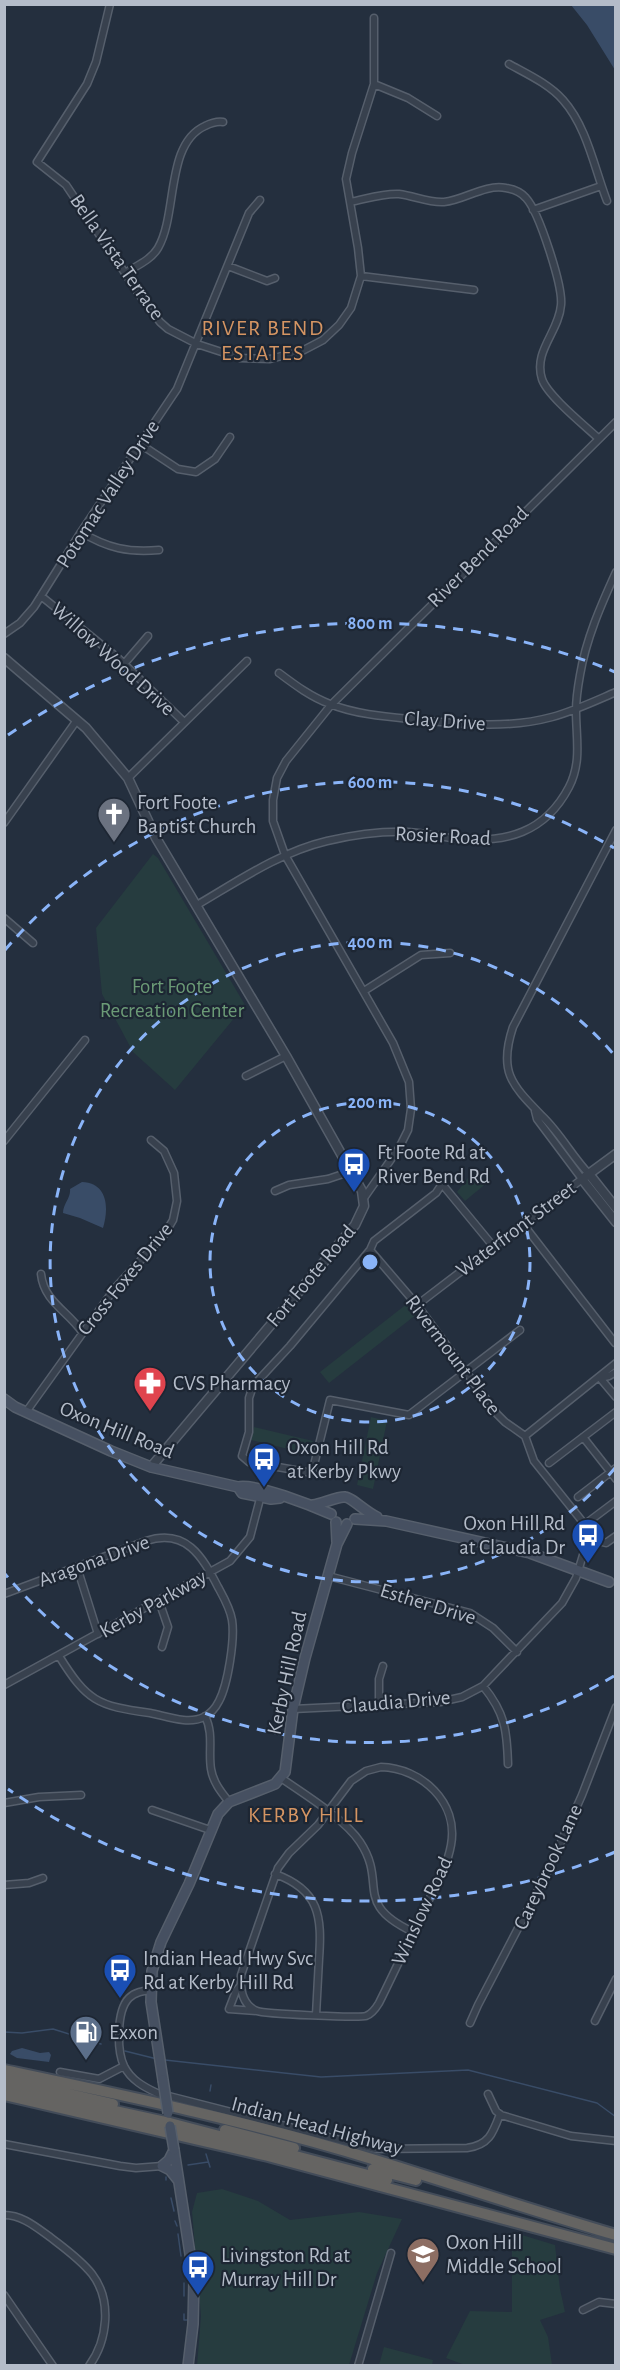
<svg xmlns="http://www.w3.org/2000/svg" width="620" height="2370" font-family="'Alegreya Sans',sans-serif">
	<rect width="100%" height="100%" fill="#242f3e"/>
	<!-- green -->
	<path fill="#263c3f" d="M153 854 158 858 245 1005 175 1090 133 1052 102 994 96 928Z
		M475 1169 488 1182 465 1201 457 1192Z
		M408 1303 417 1314 329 1383 320 1372Z
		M371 1417 387 1421 373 1489 357 1485Z
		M254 1427 313 1441 309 1454 251 1440Z
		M222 2189 258 2201 290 2220 359 2212 402 2219 377 2273 349 2365H197L201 2316 192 2212 197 2193Z
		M512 2232 555 2245 560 2289 565 2312 540 2320 548 2337 552 2365H465L446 2358 470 2311 512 2312Z
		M384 2347 433 2360 432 2365H379Z"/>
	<!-- water -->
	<path fill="#394c67" d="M571 5H615V70L587 25Z
		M82 1182C108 1183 109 1208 103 1228L80 1218 63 1213C63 1204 71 1198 70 1189Z
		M22 2048 40 2053 49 2052 51 2055 49 2062 17 2058 10 2054 12 2051Z"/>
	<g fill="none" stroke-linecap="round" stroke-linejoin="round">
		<!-- stream -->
		<path stroke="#394c67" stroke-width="1.5" d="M4 2032 22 2033 53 2029 101 2044
			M125 2051 157 2059
			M165 2060 321 2077 468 2070 597 2103 616 2117
			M210 2091 211 2085
			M206 2154 210 2167
			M188 2165 208 2162
			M166 2180V2177
			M171 2198 174 2211
			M175 2221 177 2226
			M178 2234 181 2256
			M182 2263 183 2273
			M184 2283V2296
			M184 2314V2320H188"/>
		<defs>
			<path id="minor" d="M110 4 96 62 87 84 37 162 66 185 141 297 160 322 168 329 197 344 240 358 270 359 302 351 323 340 339 325 351 308 361 276 358 248 346 179 352 153 374 84V18
				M509 64C527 74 549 84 563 100 587 127 594 167 607 201
				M374 84 408 98 437 116
				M350 202C366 199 383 193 399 194 415 196 428 203 444 202 465 200 484 184 506 188 513 189 521 192 526 198 539 212 563 286 561 305 559 332 533 351 542 379 547 395 584 425 598 438
				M533 210 601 186
				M228 266 267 281 275 278
				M125 273C136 266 151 260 158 248 178 214 165 144 205 126 211 123 216 121 223 122
				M361 276 474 290
				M140 444 178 469 196 472 215 459 230 437
				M81 532C107 548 129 553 159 550
				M41 596 118 658 184 722
				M4 634 20 623 34 607 81 532 177 389 249 213 260 200
				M124 664 148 636
				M279 673C295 685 311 697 330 704 357 715 390 717 420 720 464 724 508 729 552 717 574 711 595 701 616 692
				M128 778 247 661
				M4 823 77 720
				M197 905C238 881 280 852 327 841 353 835 381 831 408 832 425 833 441 837 458 839 506 843 545 833 569 787 582 762 576 737 576 711 576 699 578 686 580 675 586 639 601 605 616 572
				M4 918 33 943
				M364 991 421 955 450 953
				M246 1076 286 1056
				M4 1141 85 1040
				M589 1174C572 1156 560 1133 542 1116 512 1085 498 1072 513 1027L616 830
				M275 1191 289 1185 328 1179 352 1171
				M364 1198 399 1148 408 1130 411 1109 409 1082 393 1043 285 855 273 821V800L277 778 286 761 331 705 616 422
				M523 1224 615 1343
				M493 1246 442 1184 436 1193 374 1241 370 1250 290 1346 253 1386 249 1398V1432L242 1456 249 1462 312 1473 330 1400 409 1415 520 1330
				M370 1250 417 1305 497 1414 505 1422 525 1436 534 1461 598 1541 606 1543 616 1536
				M41 1274C44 1302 68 1311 82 1332
				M417 1305 582 1179 537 1119 535 1111
				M600 1378 616 1397
				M600 1378 609 1376 616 1372
				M26 1412 115 1288 164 1235 173 1220 177 1201 174 1173 164 1151 151 1140
				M525 1436 616 1363
				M583 1437 616 1479
				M549 1463 616 1412
				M578 1497 616 1468
				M584 1525 616 1501
				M77 1567 98 1634
				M328 1576 470 1613 493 1628 517 1652
				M4 1594 146 1541C186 1528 202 1556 218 1587 224 1598 230 1608 232 1620 235 1639 228 1684 219 1701 216 1707 210 1714 204 1717 188 1725 166 1716 150 1713 97 1706 87 1701 59 1656
				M159 1601 168 1627 162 1647
				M4 1685 230 1561 250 1537 261 1495
				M483 1686C505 1713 507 1730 508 1764
				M379 1705V1679L383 1666
				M293 1709 440 1702 462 1697 483 1686 562 1603 576 1578 590 1532
				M205 1716C214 1734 208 1751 211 1769 213 1782 221 1792 229 1802
				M381 1767C421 1768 459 1802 451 1845 447 1868 433 1891 423 1912 408 1942 394 1973 379 2003 376 2008 372 2014 366 2016 360 2018 264 2014 257 2011 242 2005 240 1989 241 1975L278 1868 289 1853 318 1825 351 1781 366 1771Z
				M281 1778C304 1794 345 1819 360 1842 388 1884 352 1903 413 1932
				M4 1803 39 1797 81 1795
				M152 1810 210 1830
				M275 1874C320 1890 322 1917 319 1959 318 1978 317 1996 316 2015
				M4 1885 29 1883 43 1878
				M240 1986 236 1991 229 2009 257 2011
				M151 1990C143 1991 135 1992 129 1998 116 2011 117 2051 124 2066 131 2080 144 2087 157 2093L375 2149 467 2148C489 2145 493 2133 500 2114
				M595 2021 616 1979
				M470 2023 478 2005 548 1871 582 1795 616 1707
				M60 2072 99 2079 124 2066
				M488 2094 496 2111 501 2115 571 2136 616 2141
				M4 2144 120 2166 136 2168 162 2166
				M4 2215C22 2215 36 2227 50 2237 64 2248 80 2259 92 2274 112 2300 108 2340 89 2366
				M4 2295 53 2366
				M583 2310 599 2302 616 2304
				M358 2366 391 2253"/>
			<path id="tertiary" d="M4 658 86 728 128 778 156 838 286 1056 362 1191 364 1206 355 1225 151 1467
				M616 1154 582 1179 616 1222
				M589 1174 616 1208"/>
			<path id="secondary" d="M4 1399 15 1407 111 1451 151 1467 238 1487C256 1483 313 1506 331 1514
				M238 1487 242 1493 271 1499 280 1498
				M313 1505C321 1504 339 1496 345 1497 351 1497 367 1513 377 1517
				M355 1519 386 1521 530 1553 609 1582
				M336 1522 337 1542
				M163 2080 151 2002 152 1971 161 1942 189 1884 218 1814 229 1802 275 1784 285 1772 293 1709 305 1658 337 1544 347 1524
				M174 2150 194 2280 193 2324 188 2366
				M174 2150 169 2160 162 2166 170 2170 178 2180"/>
			<path id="trunk" d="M4 2070C127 2096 252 2122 372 2159 453 2184 534 2211 616 2235
				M4 2079 113 2104
				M4 2087 170 2123 387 2180
				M4 2095 268 2156 616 2249
				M225 2130 294 2148
				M373 2169 416 2180"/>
		</defs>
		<!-- minor casing -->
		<use href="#minor" stroke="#565f6c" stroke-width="9"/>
		<!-- tertiary casing -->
		<use href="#tertiary" stroke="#565f6c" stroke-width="11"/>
		<!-- secondary casing -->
		<use href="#secondary" stroke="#565f6c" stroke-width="12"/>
		<!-- trunk casing -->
		<use href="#trunk" stroke="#434c59" stroke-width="14"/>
		<!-- minor -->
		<use href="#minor" stroke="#38414e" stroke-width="6"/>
		<!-- tertiary -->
		<use href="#tertiary" stroke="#38414e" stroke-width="8"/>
		<!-- secondary -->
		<use href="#secondary" stroke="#465061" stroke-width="9"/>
		<!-- trunk -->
		<use href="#trunk" stroke="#656462" stroke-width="10"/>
		<defs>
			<path id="secondary-bridge" d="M163 2080 168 2113
				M170 2126 174 2150"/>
		</defs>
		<!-- secondary-bridge casing -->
		<use href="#secondary-bridge" stroke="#565f6c" stroke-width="12" stroke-linecap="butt"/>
		<!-- secondary-bridge -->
		<use href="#secondary-bridge" stroke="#465061" stroke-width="9"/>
	</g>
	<!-- distance rings -->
	<g fill="none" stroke="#8ab4f8" stroke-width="3" stroke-dasharray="10 8">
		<circle cx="370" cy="1262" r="160"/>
		<path d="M615 1468A320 320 0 1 1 615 1056"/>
		<path d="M614 1676A480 480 0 0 1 5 1574M5 950A480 480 0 0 1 614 848"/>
		<path d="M615 1852A639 639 0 0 1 8 1789M8 735A639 639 0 0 1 615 672"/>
	</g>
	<!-- icons -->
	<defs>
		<symbol id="church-pin" viewBox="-11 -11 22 30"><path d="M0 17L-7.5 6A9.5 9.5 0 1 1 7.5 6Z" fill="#6b7280" stroke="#1d2633"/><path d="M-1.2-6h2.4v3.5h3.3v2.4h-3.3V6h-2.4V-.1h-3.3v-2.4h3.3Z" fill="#fff"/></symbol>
		<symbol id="bus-pin" viewBox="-11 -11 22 30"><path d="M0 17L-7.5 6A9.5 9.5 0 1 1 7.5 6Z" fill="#1a4fb4" stroke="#1d2633"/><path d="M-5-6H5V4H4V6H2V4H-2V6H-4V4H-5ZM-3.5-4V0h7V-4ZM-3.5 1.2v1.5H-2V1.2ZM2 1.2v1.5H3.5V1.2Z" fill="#fff"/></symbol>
		<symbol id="pharmacy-pin" viewBox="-11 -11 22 30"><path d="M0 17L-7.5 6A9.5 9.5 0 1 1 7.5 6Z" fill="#e0444e" stroke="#1d2633"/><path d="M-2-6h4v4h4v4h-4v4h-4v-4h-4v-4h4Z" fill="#fff"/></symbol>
		<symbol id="fuel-pin" viewBox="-11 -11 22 30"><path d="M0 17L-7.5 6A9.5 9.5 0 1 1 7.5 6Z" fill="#5c6f8a" stroke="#1d2633"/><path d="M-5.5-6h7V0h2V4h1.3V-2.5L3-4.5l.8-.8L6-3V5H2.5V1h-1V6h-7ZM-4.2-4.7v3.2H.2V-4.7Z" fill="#fff"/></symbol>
		<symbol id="school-pin" viewBox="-11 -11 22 30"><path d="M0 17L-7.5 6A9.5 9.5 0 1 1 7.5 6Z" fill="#8d6e63" stroke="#1d2633"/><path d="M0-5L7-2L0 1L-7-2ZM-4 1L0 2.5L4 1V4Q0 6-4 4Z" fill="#fff"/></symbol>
	</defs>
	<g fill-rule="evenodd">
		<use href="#church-pin" x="95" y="795" width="38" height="52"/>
		<use href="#bus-pin" x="335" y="1145" width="38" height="52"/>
		<use href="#pharmacy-pin" x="131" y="1364" width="38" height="52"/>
		<use href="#bus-pin" x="245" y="1440" width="38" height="52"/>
		<use href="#bus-pin" x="569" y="1516" width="38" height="52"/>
		<use href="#bus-pin" x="101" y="1951" width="38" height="52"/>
		<use href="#fuel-pin" x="67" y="2013" width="38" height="52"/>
		<use href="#school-pin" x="404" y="2235" width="38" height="52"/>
		<use href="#bus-pin" x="179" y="2248" width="38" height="52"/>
	</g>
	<g text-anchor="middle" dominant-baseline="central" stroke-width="4.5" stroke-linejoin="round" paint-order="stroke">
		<!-- street labels -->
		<g font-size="21" fill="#b4bcc9" stroke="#1d2633">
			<text transform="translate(117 257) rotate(55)">Bella Vista Terrace</text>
			<text transform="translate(108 494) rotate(-57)">Potomac Valley Drive</text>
			<text transform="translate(478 557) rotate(-45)">River Bend Road</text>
			<text transform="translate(113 659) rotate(42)">Willow Wood Drive</text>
			<text transform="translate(445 721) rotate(4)">Clay Drive</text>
			<text transform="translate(443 836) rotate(3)">Rosier Road</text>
			<text transform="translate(516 1229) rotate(-37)">Waterfront Street</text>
			<text transform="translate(311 1276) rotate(-50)">Fort Foote Road</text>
			<text transform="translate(125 1279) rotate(-51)">Cross Foxes Drive</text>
			<text transform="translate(453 1355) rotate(53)">Rivermount Place</text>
			<text transform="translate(117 1430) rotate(22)">Oxon Hill Road</text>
			<text transform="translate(94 1561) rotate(-20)">Aragona Drive</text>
			<text transform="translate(153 1604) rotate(-29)">Kerby Parkway</text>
			<text transform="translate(428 1604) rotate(17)">Esther Drive</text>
			<text transform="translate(287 1673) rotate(-78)">Kerby Hill Road</text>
			<text transform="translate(396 1702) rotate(-5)">Claudia Drive</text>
			<text transform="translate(548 1867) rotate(-65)">Careybrook Lane</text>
			<text transform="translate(422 1911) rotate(-65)">Winslow Road</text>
			<text transform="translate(317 2126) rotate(15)">Indian Head Highway</text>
		</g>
		<!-- poi labels -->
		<g font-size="21" fill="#b4bcc9" stroke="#1d2633" text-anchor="start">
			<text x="137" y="802">Fort Foote<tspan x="137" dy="24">Baptist Church</tspan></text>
			<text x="377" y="1152">Ft Foote Rd at<tspan x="377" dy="24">River Bend Rd</tspan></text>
			<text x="173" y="1383">CVS Pharmacy</text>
			<text x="287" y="1447">Oxon Hill Rd<tspan x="287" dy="24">at Kerby Pkwy</tspan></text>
			<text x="565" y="1523" text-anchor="end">Oxon Hill Rd<tspan x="565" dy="24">at Claudia Dr</tspan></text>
			<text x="143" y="1958">Indian Head Hwy Svc<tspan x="143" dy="24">Rd at Kerby Hill Rd</tspan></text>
			<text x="109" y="2032">Exxon</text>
			<text x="446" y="2242">Oxon Hill<tspan x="446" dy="24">Middle School</tspan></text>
			<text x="221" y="2255">Livingston Rd at<tspan x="221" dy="24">Murray Hill Dr</tspan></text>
		</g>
		<!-- park labels -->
		<g font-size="21" fill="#6b9a76" stroke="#1d2633">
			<text x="172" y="986">Fort Foote<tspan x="172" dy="24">Recreation Center</tspan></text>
		</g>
		<!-- neighbourhood labels -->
		<g font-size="22" letter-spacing="1.5" fill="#d59563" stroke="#1d2633">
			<text x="263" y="328">RIVER BEND<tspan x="263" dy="25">ESTATES</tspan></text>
			<text x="306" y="1815">KERBY HILL</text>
		</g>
	</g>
	<circle cx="370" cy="1262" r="9" fill="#8ab4f8" stroke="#1d2633" stroke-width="3"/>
	<g font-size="18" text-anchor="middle" font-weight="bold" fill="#8ab4f8" stroke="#1d2633" stroke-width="4.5" stroke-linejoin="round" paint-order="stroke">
		<text x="370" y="629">800 m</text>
		<text x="370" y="788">600 m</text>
		<text x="370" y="948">400 m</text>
		<text x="370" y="1108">200 m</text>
	</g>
	<!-- border -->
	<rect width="620" height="2370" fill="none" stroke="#b4bcc9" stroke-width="12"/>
</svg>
